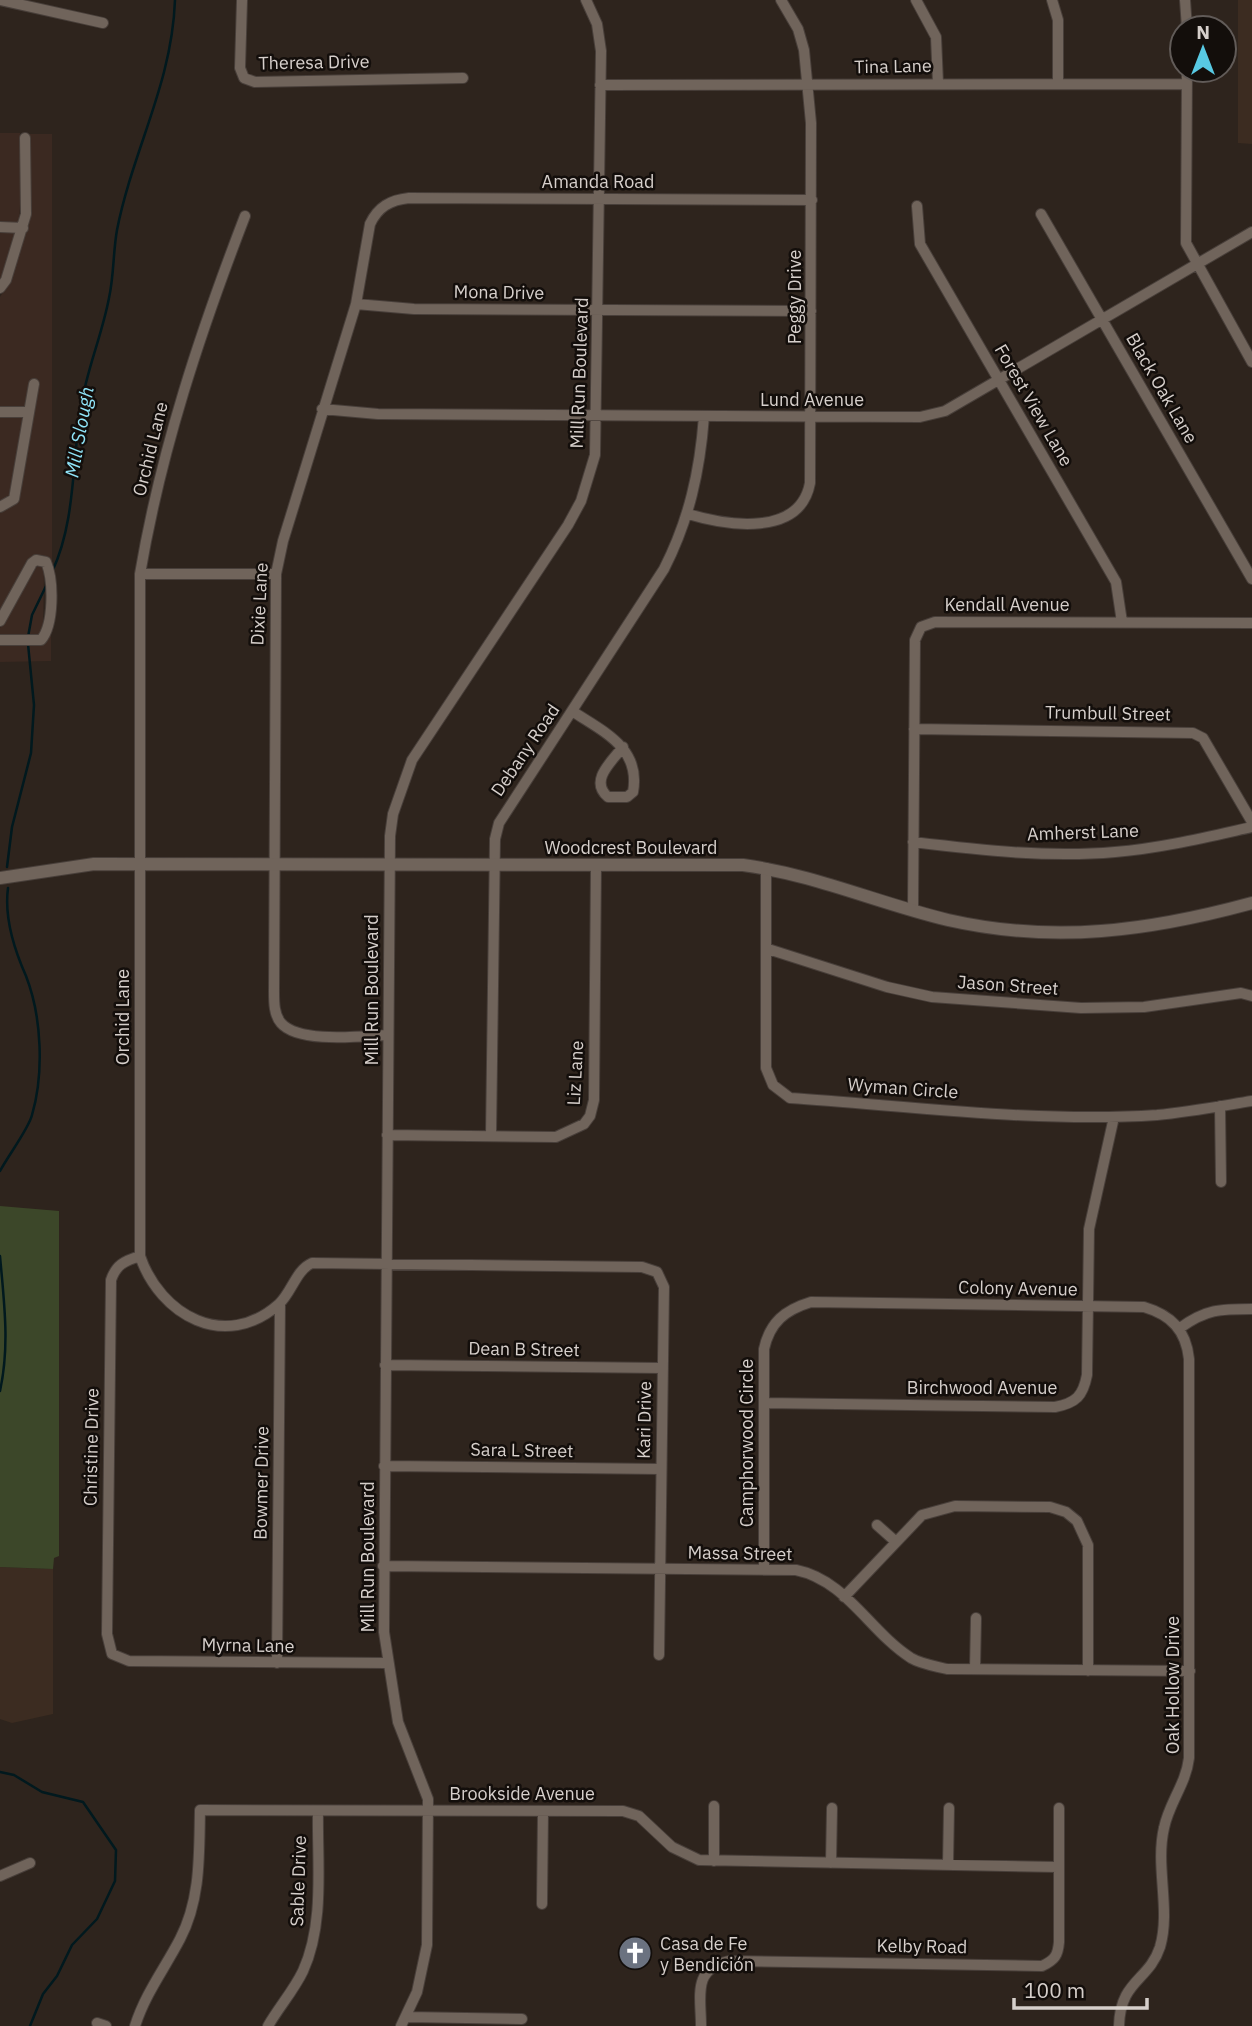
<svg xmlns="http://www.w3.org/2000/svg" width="1252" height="2026" font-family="'IBM Plex Sans',sans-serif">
	<rect width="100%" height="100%" fill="#2e241d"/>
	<!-- commercial -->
	<path fill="#3b2921" d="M0 133H20L22 171 19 222H0Z
		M29 134H52V565L44 555 34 556 0 614V513L16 504 39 380 30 379 26 407H0V297L10 282 31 214Z
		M0 232 17 233 0 280Z
		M0 417H24L10 496 0 501Z
		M38 565 44 569 43 631 39 635H0V628Z
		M51 635V661L0 662V645H41Z"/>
	<!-- built -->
	<path fill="#3c2c21" d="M1238 0H1252V144L1238 143Z
		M0 1567 53 1569V1714L12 1723 0 1719Z"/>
	<!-- green -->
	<path fill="#3c4729" d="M0 1206 59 1211V1556L54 1558 53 1569 0 1567Z"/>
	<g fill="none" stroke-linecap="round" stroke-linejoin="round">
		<!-- stream -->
		<path stroke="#01191e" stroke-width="2.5" d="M52 572C76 521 72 460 81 406 87 369 102 335 109 298 114 276 113 252 117 230 133 149 172 84 175 0
			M28 637 32 615 47 584
			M7 867 12 827 31 753 34 705 28 644
			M0 1171C8 1156 29 1128 32 1115 44 1074 42 1017 26 976 14 949 4 918 8 888
			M0 1256C4 1302 10 1345 0 1391
			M0 1772 14 1775 42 1792 83 1802 116 1850 115 1881 97 1919 72 1945 57 1976 43 1994 30 2026"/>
		<defs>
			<path id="minor" d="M0 0 103 23
				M242 0 240 68 244 78 255 82 463 78
				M916 0 936 37 938 83
				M1052 0 1058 20V83
				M1185 0 1187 28
				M1187 70 1186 243 1252 362
				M600 85 1187 84
				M917 206 920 244 1116 582 1122 622
				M1041 214 1252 579
				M245 216C200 333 161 450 140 574V1256C160 1315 225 1352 279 1304 292 1292 296 1270 312 1263L642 1267 657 1272 664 1287 659 1655
				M0 227 23 228
				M0 288 6 280 26 214 25 138
				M356 304 414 309 811 311
				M322 409 378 414 920 417 945 411 1252 232
				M0 412H29
				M0 507 14 499 34 384
				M688 514C728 526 800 537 810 483L811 123 804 50 798 29 781 0
				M140 574H276
				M0 621 32 563 36 560 46 562C54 581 54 625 41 640H0
				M572 711C604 732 641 748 633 792L627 797H608C589 781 611 762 623 747
				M914 729 1193 733 1203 738 1252 822
				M913 842C980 850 1048 858 1115 852 1162 848 1207 837 1252 827
				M766 868V1068L773 1085 790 1098C909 1106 1038 1123 1157 1115 1189 1112 1221 1106 1252 1101
				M913 910 915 640 921 627 935 622 1252 623
				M768 949 887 987 932 997 1081 1008 1144 1007 1241 993 1252 996
				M388 1035C363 1036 299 1044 281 1023 274 1015 274 1002 274 992L276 574 283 541 356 304 370 224C378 207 390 200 409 198L812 200
				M1220 1106 1221 1182
				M387 1135 556 1137 584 1124 590 1116 594 1100 596 865
				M491 1136 495 839 499 823 664 569C689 520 700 471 704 416
				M140 1256C124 1261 116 1265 111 1280L107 1634 112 1654 129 1661 386 1663
				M1180 1328C1206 1309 1220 1309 1252 1309
				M385 1365 662 1368
				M764 1403 1055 1407C1076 1403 1083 1396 1087 1375L1089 1229 1114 1117
				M384 1466 660 1469
				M877 1525 895 1541
				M383 1566 796 1570C846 1580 870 1632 911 1658 921 1664 935 1666 947 1669L1190 1671
				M764 1570V1349C770 1322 785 1310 811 1302L1144 1307C1171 1315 1186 1330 1189 1359V1758C1186 1784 1169 1803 1164 1828 1155 1866 1171 1910 1160 1947 1149 1981 1120 1980 1119 2026
				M844 1597 922 1515 955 1506 1050 1507 1066 1512 1077 1521 1088 1545V1671
				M277 1663 280 1303
				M975 1669 976 1618
				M714 1861V1806
				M831 1863 832 1808
				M948 1865 949 1808
				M0 1876 30 1863
				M542 1904 543 1811
				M407 2017 522 2019
				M97 2023 106 2026
				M135 2026C145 1994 165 1968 180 1939 201 1899 199 1854 200 1810L623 1811 639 1816 672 1847 699 1860 1058 1867
				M268 2026C279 2007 294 1990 303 1971 325 1923 317 1862 318 1811
				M401 2026 417 1992 427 1945 428 1799 398 1722 384 1632 390 836 393 814 412 760 568 525 581 501 595 455 601 51 597 24 586 0
				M701 2026C701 1996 692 1969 729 1961L1042 1966C1055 1960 1058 1955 1059 1942V1808"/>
			<path id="tertiary" d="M0 878 94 864 743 865C816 875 877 903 948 920 1054 944 1149 931 1252 903"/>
		</defs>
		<!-- minor casing -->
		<use href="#minor" stroke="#483f3a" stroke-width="12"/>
		<!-- tertiary casing -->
		<use href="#tertiary" stroke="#483f3a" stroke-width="14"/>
		<!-- minor -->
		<use href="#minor" stroke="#70645b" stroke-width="10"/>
		<!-- tertiary -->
		<use href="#tertiary" stroke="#70645b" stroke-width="12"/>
	</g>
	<!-- icons -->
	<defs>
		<symbol id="church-disc" viewBox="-11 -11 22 22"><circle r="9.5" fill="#6b7280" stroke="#130e0b"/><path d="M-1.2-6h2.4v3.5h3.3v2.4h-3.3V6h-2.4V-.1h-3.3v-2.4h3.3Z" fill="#fff"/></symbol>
	</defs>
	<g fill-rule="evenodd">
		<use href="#church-disc" x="616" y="1934" width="38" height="38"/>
	</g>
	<g text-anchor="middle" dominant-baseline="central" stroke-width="5" stroke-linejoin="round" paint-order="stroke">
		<!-- street labels -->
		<g font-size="18" fill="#d6cfcb" stroke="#130e0b">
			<text transform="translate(314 62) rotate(-1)">Theresa Drive</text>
			<text transform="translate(893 66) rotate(-1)">Tina Lane</text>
			<text x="598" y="181">Amanda Road</text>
			<text transform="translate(499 292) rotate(1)">Mona Drive</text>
			<text transform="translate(794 297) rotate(-90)">Peggy Drive</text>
			<text transform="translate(579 373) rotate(-88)">Mill Run Boulevard</text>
			<text transform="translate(1162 388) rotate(60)">Black Oak Lane</text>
			<text x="812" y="399">Lund Avenue</text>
			<text transform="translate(1034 405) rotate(60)">Forest View Lane</text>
			<text transform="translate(150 449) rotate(-76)">Orchid Lane</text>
			<text transform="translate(259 604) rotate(-87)">Dixie Lane</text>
			<text x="1007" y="604">Kendall Avenue</text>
			<text transform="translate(1108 713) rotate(1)">Trumbull Street</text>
			<text transform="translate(525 750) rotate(-56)">Debany Road</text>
			<text transform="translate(1083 832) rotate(-2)">Amherst Lane</text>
			<text x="631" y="847">Woodcrest Boulevard</text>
			<text transform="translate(1008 985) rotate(4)">Jason Street</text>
			<text transform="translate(371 990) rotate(-90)">Mill Run Boulevard</text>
			<text transform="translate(122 1017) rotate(-90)">Orchid Lane</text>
			<text transform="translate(575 1073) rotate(-87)">Liz Lane</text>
			<text transform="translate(903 1088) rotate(4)">Wyman Circle</text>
			<text transform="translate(1018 1288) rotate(1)">Colony Avenue</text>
			<text transform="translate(524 1349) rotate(1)">Dean B Street</text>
			<text x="982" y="1387">Birchwood Avenue</text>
			<text transform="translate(644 1420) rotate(-89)">Kari Drive</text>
			<text transform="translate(746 1443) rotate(-90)">Camphorwood Circle</text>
			<text transform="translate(91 1447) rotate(-89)">Christine Drive</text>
			<text transform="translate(522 1450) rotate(1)">Sara L Street</text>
			<text transform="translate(261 1483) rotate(-89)">Bowmer Drive</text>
			<text transform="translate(740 1553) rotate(1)">Massa Street</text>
			<text transform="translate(367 1557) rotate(-90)">Mill Run Boulevard</text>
			<text transform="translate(248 1645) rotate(1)">Myrna Lane</text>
			<text transform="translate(1172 1685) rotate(-90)">Oak Hollow Drive</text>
			<text x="522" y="1793">Brookside Avenue</text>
			<text transform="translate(298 1881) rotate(-88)">Sable Drive</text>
			<text transform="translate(922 1946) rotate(1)">Kelby Road</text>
		</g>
		<!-- poi labels -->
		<g font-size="18" fill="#d6cfcb" stroke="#130e0b" text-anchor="start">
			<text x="660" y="1943">Casa de Fe<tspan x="660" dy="21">y Bendición</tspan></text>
		</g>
		<!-- water labels -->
		<g font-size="19" font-style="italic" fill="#90e4f8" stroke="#130e0b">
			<text transform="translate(79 432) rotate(-80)">Mill Slough</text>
		</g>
	</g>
	<!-- north arrow -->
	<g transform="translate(1203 49)"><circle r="33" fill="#130e0b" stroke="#615b58" stroke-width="2"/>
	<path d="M0-5L12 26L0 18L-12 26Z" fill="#58c9e3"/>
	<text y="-10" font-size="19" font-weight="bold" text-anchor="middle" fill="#d6cfcb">N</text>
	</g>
	<!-- scale -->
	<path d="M1014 1998v10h133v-10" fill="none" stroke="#d6cfcb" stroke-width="3.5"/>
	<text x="1024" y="1998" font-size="21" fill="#d6cfcb" stroke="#130e0b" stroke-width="5" paint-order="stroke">100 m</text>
</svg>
